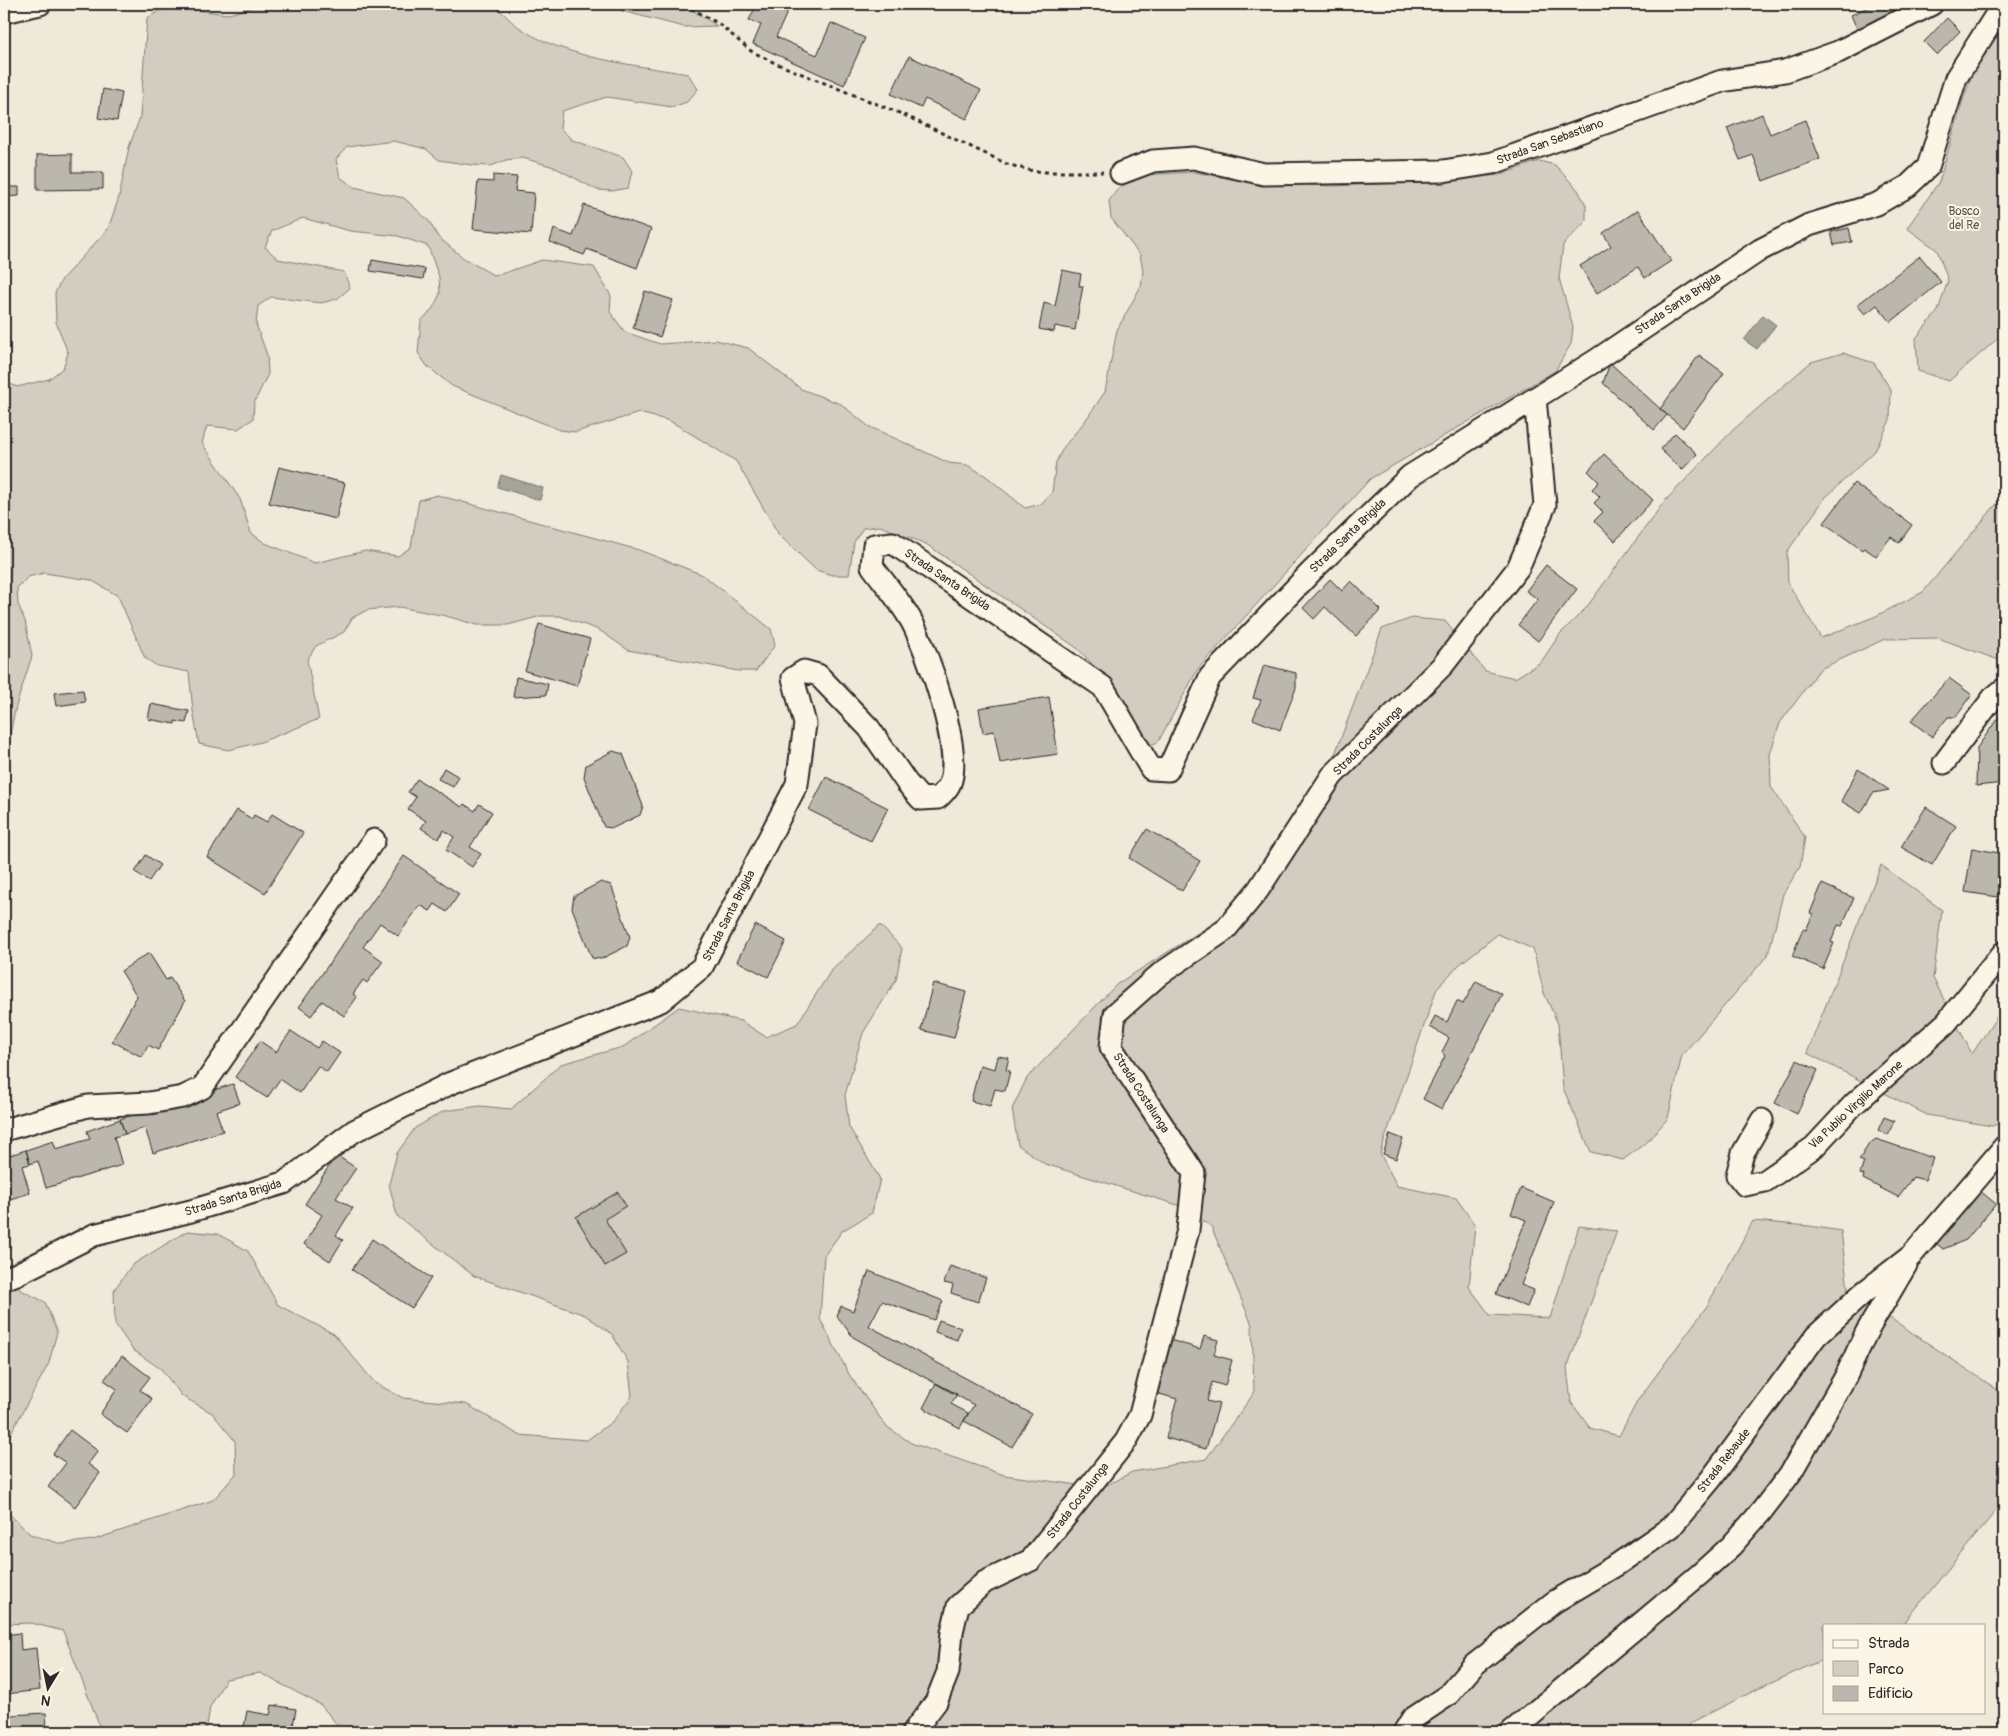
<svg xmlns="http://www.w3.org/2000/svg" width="2008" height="1736" font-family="Pangolin,sans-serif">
	<rect width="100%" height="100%" fill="#efe9da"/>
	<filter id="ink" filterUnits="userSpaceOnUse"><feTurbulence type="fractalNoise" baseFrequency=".02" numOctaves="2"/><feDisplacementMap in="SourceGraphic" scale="10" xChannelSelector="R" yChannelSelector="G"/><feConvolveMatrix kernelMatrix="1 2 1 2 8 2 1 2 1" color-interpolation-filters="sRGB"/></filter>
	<g filter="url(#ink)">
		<!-- green -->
		<path fill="#d2cdc0" stroke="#7e7c76" d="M263 4H496C530 56 631 64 688 74L698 89 687 102 672 107 607 97 562 111 560 128 572 140 623 157 632 171 628 188 612 191 597 190 554 167 523 158 506 160 491 166 472 165 439 160 426 149 394 141 347 147 336 159 340 177 354 187 404 198 429 221 438 237 465 259 495 276 542 260 594 267 611 296 610 312 625 332 660 344 716 340 748 348 801 389 841 404 868 426 949 463 967 465 986 476 1025 508 1041 504 1052 492 1056 462 1063 448 1085 421 1105 392 1117 330 1141 286 1143 270 1140 255 1111 218 1109 201 1118 188 1142 175 1194 172 1243 181 1332 186 1429 182 1499 175 1539 161 1555 165 1578 190 1586 205V221L1563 245 1559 278 1573 327 1571 344 1555 371 1370 479 1198 669 1158 742 1147 746 1123 708 1119 693 1077 648 926 544 880 526 863 528 854 542 849 575H832L816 570 779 535 736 461 670 421 639 413 576 432 560 430 452 386 427 366 418 353 421 321 433 308 440 294 439 277 428 246 398 236 350 231 303 218 272 231 265 247 278 259 344 272 350 288 337 299 321 303 271 297 258 306 256 324 267 355 268 374 254 403 253 419 238 429 207 426 202 443 240 499 251 533 265 543 315 563 365 551 398 556 411 547 419 500 437 495 639 550 703 575 771 629 775 645 756 671H738L628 650 599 630 560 616H541L508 625H477L446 616 399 607 367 610 352 618 344 632 316 646 307 660 319 719 261 742 229 750 199 744 193 711 189 672 157 666 145 658 118 596 91 580 44 573 28 577 17 588 18 604 25 621 32 656 16 706 9 739 4 743V381L17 387 49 379 63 368 68 353 56 322 55 293 62 279 108 229 119 197 129 147 140 117 147 18 161 10 178 8 229 14Z
			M614 4H683L717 26 684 27 622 11Z
			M2004 20V333L1949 381 1918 371 1916 338 1938 311 1948 280 1937 250 1907 228 1939 182 1963 100 1978 58Z
			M1843 353 1874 363 1891 390 1890 420 1875 451 1825 498 1787 552 1788 583 1821 638 1876 616 1923 592 2004 495V662L1938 638 1885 639 1820 669 1780 723 1770 754 1771 787 1805 837 1800 867 1783 894 1768 955 1682 1055 1668 1118 1648 1141 1623 1160 1591 1152 1563 1088 1558 1024 1544 993 1533 949 1498 934 1460 964 1437 988 1380 1153 1397 1186 1456 1198 1475 1225 1469 1287 1490 1315 1550 1318 1579 1226 1617 1231 1567 1368 1571 1402 1590 1428 1619 1436 1638 1400 1707 1306 1753 1221 1809 1226 1841 1231 1848 1290 2004 1394V1501L1903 1624 1824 1625V1659L1758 1689 1692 1722 1684 1732H343L321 1705 260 1673 226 1679 210 1707 206 1732H102L63 1631 31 1623 4 1624V1503L6 1511 30 1534 61 1544 93 1540 213 1500 236 1474 235 1441 212 1413 182 1396 161 1369 133 1350 115 1324 114 1290 132 1265 187 1231 218 1234 248 1251 278 1305 334 1334 375 1383 403 1398 466 1404 519 1435 587 1440 613 1421 632 1396 628 1362 612 1334 585 1315 474 1276 397 1216 389 1184 397 1153 415 1128 444 1111 480 1106 511 1109 561 1064 623 1047 679 1007 741 1021 766 1037 797 1024 832 969 880 925 902 948 896 980 863 1033 845 1095 849 1127 880 1179 872 1213 842 1231 824 1256 820 1319 850 1376 886 1426 911 1443 1004 1475 1101 1488 1132 1472 1206 1459 1254 1393 1252 1325 1211 1226 1181 1206 1045 1164 1018 1145 1012 1109 1027 1078 1117 984 1225 916 1324 783 1382 629 1412 618 1445 621 1485 671 1515 678 1541 662 1560 634 1586 608 1664 502 1733 430 1811 362Z
			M1881 865 1942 910 1933 978 1972 1054 2004 1006V1122L1992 1126 1927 1115 1807 1053Z
			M17 1288 45 1302 57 1332 49 1363 4 1446V1292Z"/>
		<!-- water -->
		<path fill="#a6a399" stroke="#75736d" d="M1763 315 1776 325 1757 349 1744 340Z
			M501 475 543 488 540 500 497 487Z"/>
		<!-- building -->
		<path fill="#bcb7ac" stroke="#2b2b2b" d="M751 4H791L776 37 817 55 831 23 865 38 844 85 753 44 761 25 749 20 756 6Z
			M1875 4H1912L1860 36 1851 15Z
			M1947 18 1960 31 1937 55 1924 42Z
			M909 56 981 90 967 119 925 99 921 108 891 94Z
			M103 89 122 93 117 121 98 118Z
			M1762 114 1770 134 1805 120 1820 159 1763 181 1753 155 1740 160 1727 128Z
			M72 154V172H103V189L37 190V155Z
			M493 175 517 177 515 191 534 193 531 234 473 229 478 181 493 182Z
			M4 187H19V196L5 197Z
			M584 205 651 229 637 268 587 249 584 255 550 242 554 229 573 236Z
			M1638 210 1671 261 1645 278 1638 267 1597 293 1580 266 1611 246 1603 233Z
			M1849 228 1852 242 1834 245 1831 232Z
			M1920 256 1941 282 1891 322 1877 305 1865 314 1857 305Z
			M372 260 425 269 423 279 370 271Z
			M1062 270 1081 274 1079 286H1083L1075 330 1055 326 1054 332 1039 329 1044 303 1055 306Z
			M645 291 673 300 660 337 633 328Z
			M1699 355 1724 373 1683 428 1660 409Z
			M1610 363 1667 415 1654 430 1603 383Z
			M1675 433 1697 454 1682 470 1660 449Z
			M1604 454 1653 500 1615 541 1594 521 1603 512 1594 503 1600 497 1592 489 1599 482 1588 471Z
			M279 467 345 483 336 519 269 503Z
			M1854 483 1912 525 1899 543 1891 537 1876 556 1864 548 1862 550 1824 523Z
			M1546 565 1577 589 1538 641 1518 625 1538 599 1526 591Z
			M1330 579 1342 591 1351 581 1381 610 1356 636 1325 607 1314 619 1303 608Z
			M539 624 590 639 577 686 525 671Z
			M1264 665 1296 673V688L1280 730 1253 719 1261 700 1253 698Z
			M516 677 548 684 546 695 513 697Z
			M1949 678 1972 695 1956 717H1948L1932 737 1911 721Z
			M83 690 85 702 56 706 54 693Z
			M1049 697 1058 754 1000 763 994 731 983 733 979 708Z
			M151 704 189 711 186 723 175 721V724L148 719Z
			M2002 712 2004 713V783L1976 786 1977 748Z
			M613 751 623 754 643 806 640 815 613 828 604 827 584 777 586 765Z
			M444 768 459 777 453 787 438 779Z
			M1858 769 1889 790 1873 793 1861 813 1841 801Z
			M826 777 888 808 871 841 809 810Z
			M417 779 462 807 464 804 475 811 479 804 492 812 470 847 481 854 472 867 446 850 454 837 444 830 438 839 421 828 426 821 408 809 416 797 408 792Z
			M1926 807 1956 826 1932 865 1901 847Z
			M237 810 252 819 254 815 267 822 272 814 303 833 265 893 207 857Z
			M1147 829 1200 861 1182 891 1129 858Z
			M1972 848 2004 854 1998 897 1965 892Z
			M146 855 160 865 149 881 135 872Z
			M404 856 459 894 447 912 435 904 430 911 420 905 398 936 380 923 363 947 383 961 367 983 363 980 353 994 357 997 344 1016 322 1001 311 1016 299 1007Z
			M601 882 611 885 630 937 627 946 601 959 592 958 572 908 574 896Z
			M1822 884 1854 898 1842 926 1838 925 1831 942 1834 943 1823 969 1792 956 1803 929 1806 930 1813 914 1810 913Z
			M755 925 786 941 768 977 737 961Z
			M149 953 166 980 170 978 185 1001 158 1050 148 1045 142 1057 112 1041 137 996 121 971Z
			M1476 981 1502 994 1442 1109 1423 1099 1445 1056 1442 1052 1449 1038 1430 1027 1435 1016 1447 1022 1457 1001 1463 1004Z
			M933 983 966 992 954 1038 921 1030Z
			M291 1031 317 1048 322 1041 340 1053 327 1072 318 1066 300 1093 280 1079 267 1098 235 1077 260 1041 276 1052Z
			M998 1056 1009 1058 1006 1070 1010 1071 1005 1091 995 1089 990 1106 971 1101 980 1065 995 1069Z
			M1797 1060 1818 1070 1797 1114 1775 1103Z
			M233 1084 240 1103 216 1111 223 1131 153 1153 145 1128 125 1134 120 1119 151 1109 153 1115 207 1097 205 1093Z
			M1884 1117 1894 1121 1888 1135 1878 1130Z
			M120 1119 125 1134 114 1137 122 1165 46 1188 38 1161 30 1164 26 1150 53 1141 56 1149 90 1139 87 1131Z
			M1390 1134 1403 1139 1396 1159 1383 1154Z
			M1876 1139 1933 1158 1925 1180 1913 1177 1898 1197 1863 1179 1864 1175 1860 1174 1864 1162 1859 1160 1869 1144Z
			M26 1150 30 1164 22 1166 30 1193 4 1201V1157Z
			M336 1155 356 1168 336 1198 353 1208 336 1235 343 1240 330 1261 304 1244 322 1215 305 1204Z
			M1974 1186 1996 1204 1966 1240 1943 1249 1930 1238Z
			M1521 1188 1554 1202 1521 1285 1534 1290 1527 1307 1496 1294 1526 1220 1511 1214Z
			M618 1192 626 1206 605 1219 626 1254 605 1266 576 1217Z
			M372 1239 431 1278 412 1308 352 1270Z
			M950 1266 986 1278 978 1302 951 1293 953 1285 944 1283Z
			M869 1271 943 1301 934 1320 882 1301 869 1326 1032 1414 1012 1447 964 1421 974 1405 853 1337 837 1316 841 1306 853 1311Z
			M939 1320 961 1328 957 1340 935 1332Z
			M1204 1336 1218 1340 1214 1355 1232 1360 1225 1386 1212 1382 1207 1401 1219 1404 1206 1449 1166 1438 1177 1399 1156 1393 1170 1340 1200 1349Z
			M122 1356 150 1377 140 1390 152 1399 127 1433 100 1414 117 1389 104 1380Z
			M936 1383 957 1394 951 1404 968 1413 960 1428 923 1408Z
			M70 1430 98 1451 88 1464 100 1473 75 1507 48 1487 66 1463 53 1454Z
			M20 1633 21 1650 36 1648 40 1690 6 1694 4 1635Z
			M272 1705 296 1709 292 1732H243L247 1711 270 1715Z
			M46 1713 47 1730 61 1729 62 1732H12L11 1715Z"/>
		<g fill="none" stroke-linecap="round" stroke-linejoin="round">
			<defs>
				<path id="street" d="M4 12 40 4
					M1121 173 1153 161 1194 158 1264 174 1443 171 1493 163 1722 81 1785 71 1838 52 1932 4
					M1944 763 1993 698 2004 689
					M1762 1120 1743 1153 1737 1175 1745 1185 1765 1181 1814 1147 1854 1104 1946 1023 2004 952
					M4 1130 88 1106 149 1103 183 1097 202 1088 374 840
					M4 1279 17 1274 94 1235 191 1211 284 1183 354 1131 451 1083 661 1001 702 967 797 784 805 724 793 678 804 671 818 675 869 728 907 783 921 799 938 798C942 794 948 789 950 783 963 750 928 653 912 622 901 602 885 584 872 566L874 545 893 543 1103 687 1151 769 1168 770 1210 677 1311 572 1410 476 1595 361 1760 250 1809 225 1877 204 1908 186 1928 167 1956 78 2003 4
					M913 1732 936 1702 948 1672 952 1632 958 1606 985 1582 1031 1560 1126 1441 1140 1415 1188 1230 1194 1173 1111 1047 1115 1014 1160 974 1225 930 1258 890 1332 776 1443 665 1518 568 1545 505 1535 398
					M1404 1732 1412 1719 1448 1695 1474 1665 1554 1602 1618 1564 1671 1527 1711 1479 1816 1336 1863 1293 1911 1256 2004 1147
					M1511 1732 1700 1574 1731 1546 1761 1512 1790 1474 1846 1376 1866 1333 1906 1265"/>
			</defs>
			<!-- street casing -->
			<use href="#street" stroke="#2b2b2b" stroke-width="25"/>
			<!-- path -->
			<path stroke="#2b2b2b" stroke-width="3" stroke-dasharray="4 4" stroke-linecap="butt" d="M684 4 719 24 751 51 775 63 904 115 1007 164 1028 170 1045 172H1103"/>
			<!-- street -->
			<use href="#street" stroke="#fcf5e5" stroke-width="21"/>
		</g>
	</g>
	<g text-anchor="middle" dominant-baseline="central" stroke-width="4" stroke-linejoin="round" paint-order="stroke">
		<!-- street labels -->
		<g font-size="12" fill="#2b2b2b" stroke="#fcf5e5">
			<text transform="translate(1550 142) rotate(-20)">Strada San Sebastiano</text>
			<text transform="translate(1678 304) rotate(-34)">Strada Santa Brigida</text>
			<text transform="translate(1348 536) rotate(-44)">Strada Santa Brigida</text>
			<text transform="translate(947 580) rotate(34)">Strada Santa Brigida</text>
			<text transform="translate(1368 741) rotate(-45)">Strada Costalunga</text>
			<text transform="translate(729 916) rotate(-63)">Strada Santa Brigida</text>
			<text transform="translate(1141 1093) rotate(57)">Strada Costalunga</text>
			<text transform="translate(1856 1105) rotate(-43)">Via Publio Virgilio Marone</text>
			<text transform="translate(233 1198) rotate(-17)">Strada Santa Brigida</text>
			<text transform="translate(1724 1461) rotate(-52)">Strada Rebaude</text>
			<text transform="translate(1078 1501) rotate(-52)">Strada Costalunga</text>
		</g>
		<!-- park labels -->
		<g font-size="12" fill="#555450" stroke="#fcf5e5">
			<text x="1964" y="211">Bosco<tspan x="1964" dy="14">del Re</tspan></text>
		</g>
	</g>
	<!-- margin -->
	<rect width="2008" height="1736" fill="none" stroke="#fcf5e5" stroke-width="20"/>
	<rect x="10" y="10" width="1988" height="1716" fill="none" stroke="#2b2b2b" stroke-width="2" filter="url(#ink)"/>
	<!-- legend -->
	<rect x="1823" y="1624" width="162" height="90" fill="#fcf5e5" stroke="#a8a49b"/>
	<rect x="1833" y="1640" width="25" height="8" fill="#fcf5e5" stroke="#a8a49b"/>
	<text x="1868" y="1648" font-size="15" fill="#2b2b2b">Strada</text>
	<rect x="1833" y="1661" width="25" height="15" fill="#d2cdc0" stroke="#a8a49b"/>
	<text x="1868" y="1674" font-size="15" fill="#2b2b2b">Parco</text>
	<rect x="1833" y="1686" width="25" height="15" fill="#bcb7ac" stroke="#a8a49b"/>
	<text x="1868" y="1698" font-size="15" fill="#2b2b2b">Edificio</text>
	<!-- north arrow -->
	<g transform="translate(48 1688) rotate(190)" stroke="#fcf5e5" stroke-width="4" paint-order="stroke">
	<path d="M0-4L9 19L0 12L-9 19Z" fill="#2b2b2b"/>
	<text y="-8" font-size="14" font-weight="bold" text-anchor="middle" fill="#2b2b2b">N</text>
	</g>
</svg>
